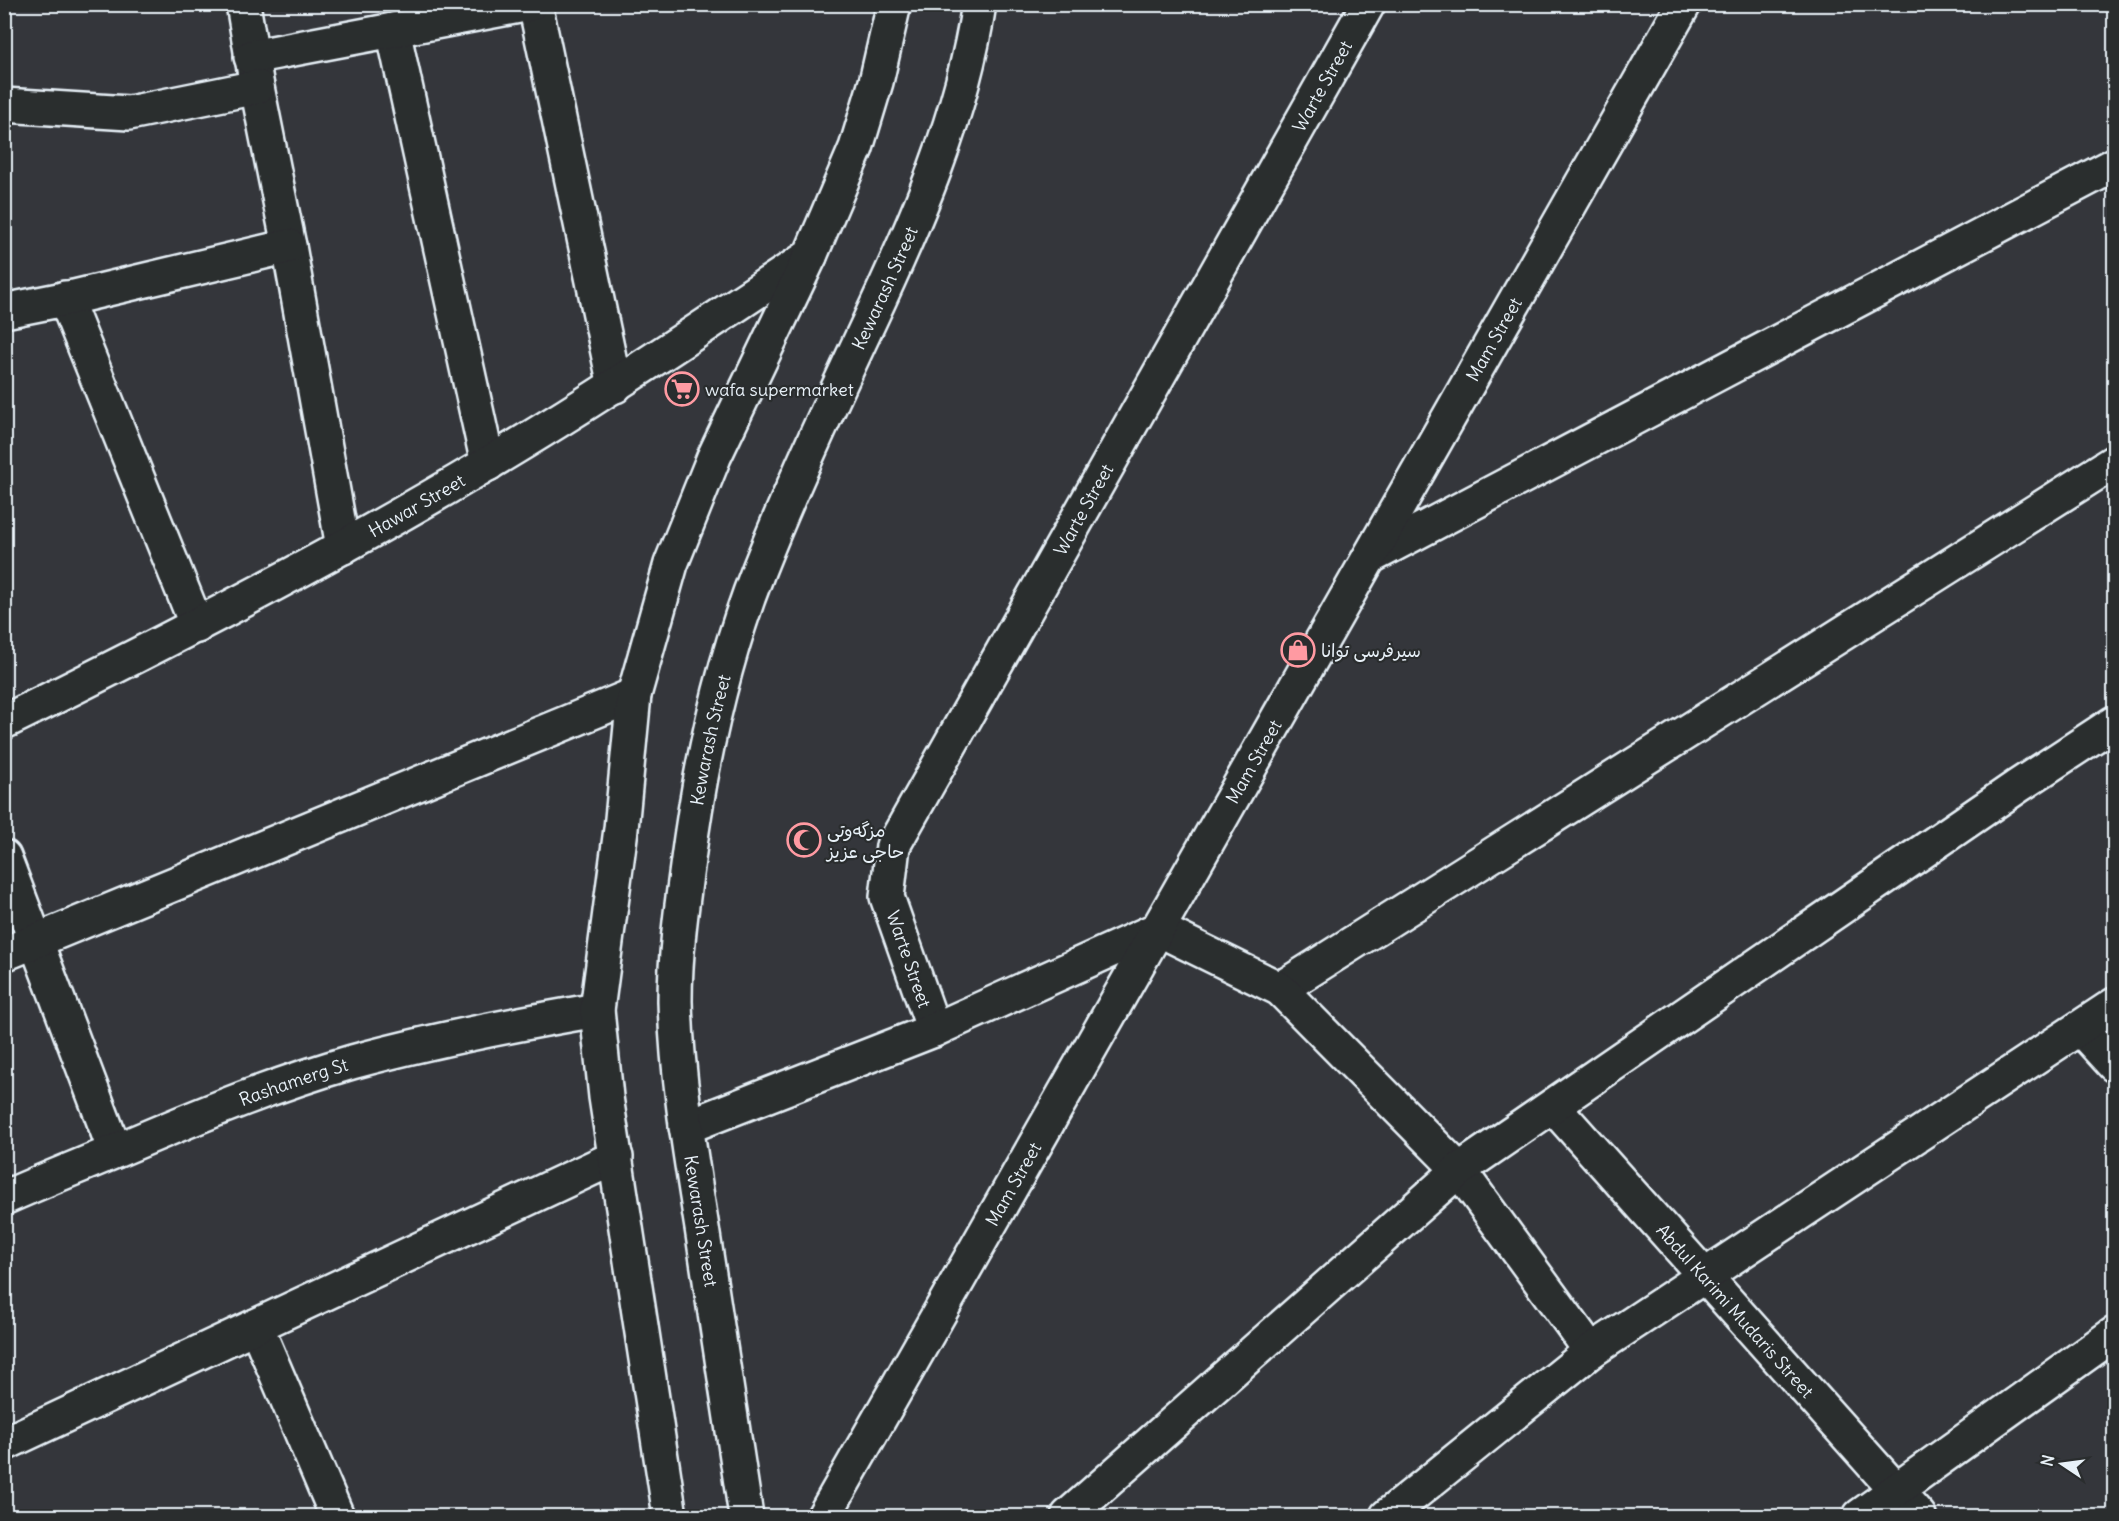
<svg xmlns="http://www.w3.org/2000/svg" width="2119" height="1521" font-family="Delius,'Playpen Sans Arabic',sans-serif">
	<rect width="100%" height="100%" fill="#34363b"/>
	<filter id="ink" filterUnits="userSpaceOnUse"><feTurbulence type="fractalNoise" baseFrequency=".0167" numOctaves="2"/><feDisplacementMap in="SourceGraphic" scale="12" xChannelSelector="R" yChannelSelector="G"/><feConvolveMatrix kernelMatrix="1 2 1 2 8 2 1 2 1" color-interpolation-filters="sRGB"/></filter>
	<g filter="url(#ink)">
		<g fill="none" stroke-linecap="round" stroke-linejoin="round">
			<defs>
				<g id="minor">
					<path d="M243 4 257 87 289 246 343 547"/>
					<path d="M535 4 615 386"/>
					<path d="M393 30 488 464"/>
					<path d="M251 57 530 4"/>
					<path d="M4 105 129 113 257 87"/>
					<path d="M65 298 197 626"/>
					<path d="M4 311 74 297 289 246"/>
					<path d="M1370 557 2114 165"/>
					<path id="s1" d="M4 722C168 641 330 558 487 464 597 399 703 327 810 256"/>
					<path d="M4 857 115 1151"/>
					<path d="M4 954 634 695"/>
					<path d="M1280 989 2114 462"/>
					<path d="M2080 1028 2114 1065"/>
					<path id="s2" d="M934 1030 887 897 893 846 1368 4"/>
					<path id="s3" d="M1553 1106 1919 1516"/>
					<path d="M686 1127 934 1030 1158 929 1280 989 1459 1170 1591 1351"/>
					<path id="s4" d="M4 1198C42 1181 80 1166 118 1150 195 1117 272 1085 352 1062 433 1040 515 1024 597 1010"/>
					<path d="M256 1326 337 1516"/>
					<path d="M4 1444 616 1157"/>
					<path d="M1068 1516 1459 1170 2018 786 2114 723"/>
					<path d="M1387 1516 1591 1351 2114 1005"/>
					<path d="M1860 1516 2114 1334"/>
				</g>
				<g id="tertiary">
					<path id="s5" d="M824 1516 1684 4"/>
				</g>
				<g id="secondary">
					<path d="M670 1516 606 1097 597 1010 621 829 634 695 671 564 714 457 810 256 856 148 876 82 894 4"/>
					<path id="s6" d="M746 1516C731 1420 716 1324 702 1228 690 1153 677 1077 675 1001 675 956 681 911 687 867 700 765 721 665 759 569 792 486 830 405 868 324 916 222 962 117 979 4"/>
				</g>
			</defs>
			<!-- minor casing -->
			<use href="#minor" stroke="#e8f1f8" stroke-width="38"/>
			<!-- tertiary casing -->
			<use href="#tertiary" stroke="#e8f1f8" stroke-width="38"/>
			<!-- secondary casing -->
			<use href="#secondary" stroke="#e8f1f8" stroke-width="38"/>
			<!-- minor -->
			<use href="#minor" stroke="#2a2d2e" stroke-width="33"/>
			<!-- tertiary -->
			<use href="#tertiary" stroke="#2a2d2e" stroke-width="33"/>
			<!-- secondary -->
			<use href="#secondary" stroke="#2a2d2e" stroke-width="33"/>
		</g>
	</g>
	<!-- icons -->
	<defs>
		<symbol id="supermarket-ring" viewBox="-11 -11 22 22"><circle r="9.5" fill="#2a2d2e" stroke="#ff9aa2" stroke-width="1.5"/><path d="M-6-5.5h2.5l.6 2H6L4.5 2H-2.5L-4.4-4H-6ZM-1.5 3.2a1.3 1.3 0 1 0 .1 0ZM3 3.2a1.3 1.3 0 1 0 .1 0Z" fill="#ff9aa2"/></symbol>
		<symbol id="shop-ring" viewBox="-11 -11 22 22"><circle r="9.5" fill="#2a2d2e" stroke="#ff9aa2" stroke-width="1.5"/><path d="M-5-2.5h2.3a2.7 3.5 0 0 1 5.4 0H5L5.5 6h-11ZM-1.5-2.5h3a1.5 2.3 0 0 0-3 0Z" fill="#ff9aa2"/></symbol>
		<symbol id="mosque-ring" viewBox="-11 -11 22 22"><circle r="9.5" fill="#2a2d2e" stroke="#ff9aa2" stroke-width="1.5"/><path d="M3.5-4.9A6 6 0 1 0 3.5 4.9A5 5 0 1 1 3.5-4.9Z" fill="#ff9aa2"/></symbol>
	</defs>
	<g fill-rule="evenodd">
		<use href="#supermarket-ring" x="663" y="370" width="38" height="38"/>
		<use href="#shop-ring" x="1279" y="631" width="38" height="38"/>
		<use href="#mosque-ring" x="785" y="821" width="38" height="38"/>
	</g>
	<g text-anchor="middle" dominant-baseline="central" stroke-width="4.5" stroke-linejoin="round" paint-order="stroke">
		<!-- street labels -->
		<g font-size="18" fill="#e8f1f8" stroke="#2a2d2e">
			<text stroke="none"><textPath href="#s2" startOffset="1065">Warte Street</textPath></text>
			<text stroke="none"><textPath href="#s6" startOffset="1270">Kewarash Street</textPath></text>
			<text stroke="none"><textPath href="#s5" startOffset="1354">Mam Street</textPath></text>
			<text stroke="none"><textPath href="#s1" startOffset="466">Hawar Street</textPath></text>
			<text stroke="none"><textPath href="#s2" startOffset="579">Warte Street</textPath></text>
			<text stroke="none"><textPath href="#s6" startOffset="784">Kewarash Street</textPath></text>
			<text stroke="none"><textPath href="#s5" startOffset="868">Mam Street</textPath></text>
			<text transform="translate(909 959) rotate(71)">Warte Street</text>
			<text stroke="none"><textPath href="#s4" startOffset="312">Rashamerg St</textPath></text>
			<text stroke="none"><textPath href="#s5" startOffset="382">Mam Street</textPath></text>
			<text transform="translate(701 1221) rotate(81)">Kewarash Street</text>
			<text stroke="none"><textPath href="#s3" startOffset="274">Abdul Karimi Mudaris Street</textPath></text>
		</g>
		<!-- poi labels -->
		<g font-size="18" fill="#e8f1f8" stroke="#2a2d2e" text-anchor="start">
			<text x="705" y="389">wafa supermarket</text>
			<text x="1321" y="650">سيرفرسى توانا</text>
			<text x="827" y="830">مزگەوتی<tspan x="827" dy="21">حاجی عزیز</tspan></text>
		</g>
	</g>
	<!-- margin -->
	<rect width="2119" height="1521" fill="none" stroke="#2a2d2e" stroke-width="24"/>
	<rect x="12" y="12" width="2095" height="1497" fill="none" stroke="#e8f1f8" stroke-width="2" filter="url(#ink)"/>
	<!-- north arrow -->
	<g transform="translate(2062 1464) rotate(283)" stroke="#2a2d2e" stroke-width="4.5" paint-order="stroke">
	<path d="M0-4.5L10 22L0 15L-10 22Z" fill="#e8f1f8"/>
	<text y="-9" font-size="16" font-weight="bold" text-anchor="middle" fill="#e8f1f8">N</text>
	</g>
</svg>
